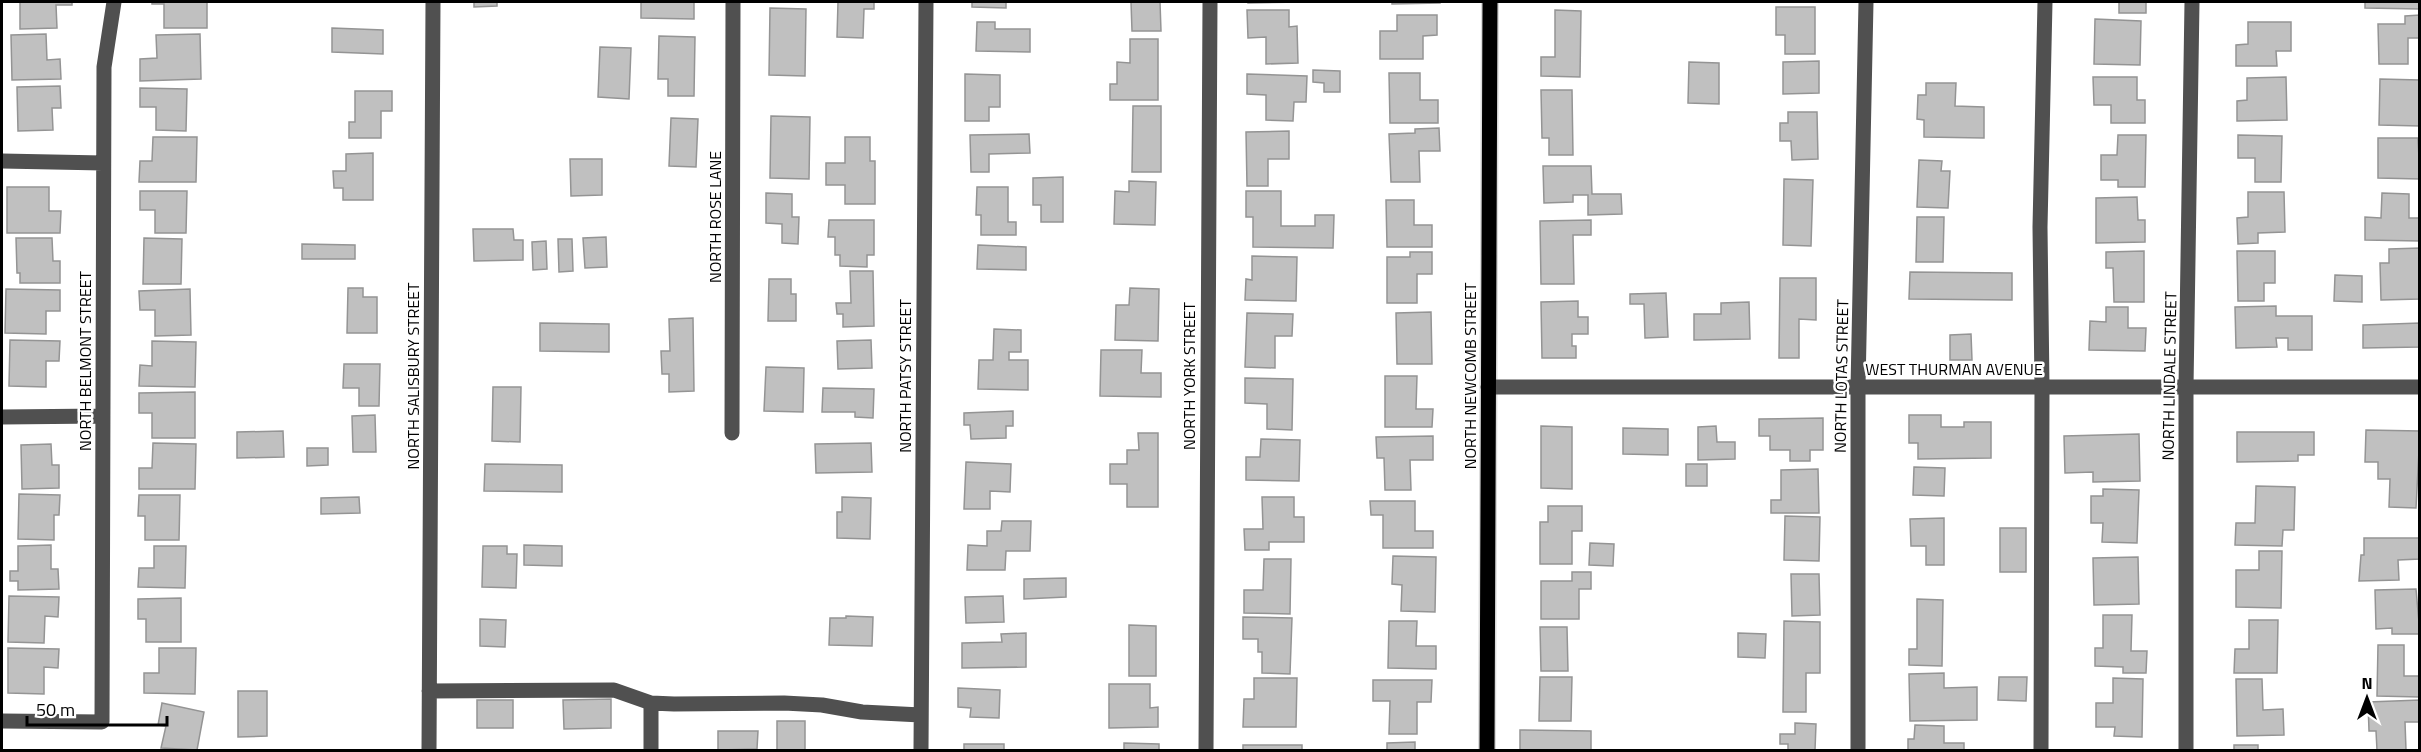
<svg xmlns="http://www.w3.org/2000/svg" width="2421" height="752" font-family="'Titillium Web',sans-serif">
	<rect width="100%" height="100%" fill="#fff"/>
	<!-- building -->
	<path fill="#c0c0c0" stroke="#949494" stroke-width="1.5" d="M20 2H72V5H56L57 28 20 29Z
		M152 2H207V28H164V4H152Z
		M474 2H497V6L474 7Z
		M641 2H694V19L641 18Z
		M838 2H874V9H864L863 38 837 37Z
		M972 2H1006V8L972 7Z
		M1131 2H1160L1161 31H1132Z
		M1248 2H1303L1248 3Z
		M1392 2H1440V3L1392 4Z
		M2119 2H2146V13H2119Z
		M2365 2H2420V9L2365 8Z
		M1776 7H1815V54H1785V35H1776Z
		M770 8 806 9 805 76 769 75Z
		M1247 10H1289V27L1297 26 1298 63 1266 64V37L1248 38Z
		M1555 10 1581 11 1580 77 1541 76V57H1555Z
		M1397 15H1437V35L1423 36V59H1380V31H1397Z
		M2420 15V38H2408V64H2379L2378 24H2405V16Z
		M2095 19 2141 21 2140 65 2094 64Z
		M977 22H995V29H1030V52L976 51Z
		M2248 22H2291V51H2276L2277 66H2236V45L2248 44Z
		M332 28 383 30V54L332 52Z
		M46 34 47 60 60 59 61 79 12 80 11 35Z
		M200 34 201 79 140 81V59L157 58 156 35Z
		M659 36 695 37 694 96H668V79H658Z
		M1130 39H1158V100H1110V84H1117V62L1130 63Z
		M600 47 631 48 629 99 598 97Z
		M1819 61V93L1783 94V62Z
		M1689 62 1719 63V104L1688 103Z
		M1313 70 1340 71V92H1324V83L1313 82Z
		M1389 73H1420V100H1438V123H1390Z
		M965 74 1000 75V107H989V121H965Z
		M1247 74 1307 76 1306 102H1294L1293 121 1266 120V95L1247 94Z
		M2093 77H2137V100H2145V123H2111V105H2094Z
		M2286 77 2287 120 2237 121V101L2247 100V78Z
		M2380 79 2420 80V126L2379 125Z
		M1926 83H1956L1955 106 1984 107V138L1924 137V120L1917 119 1918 95H1926Z
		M60 86 61 108H52L53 130 18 131 17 87Z
		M140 88 187 89 186 131 156 130V107H140Z
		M1541 90H1572L1573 155H1549V138H1542Z
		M355 91H392V111H381V138H349V122H355Z
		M1133 106H1161V172H1132Z
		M1788 112H1817L1818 159 1792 160 1791 141H1780V123H1788Z
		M771 116 810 117 809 179 770 178Z
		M671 118 698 119 696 167 669 166Z
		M1439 128 1440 151H1419L1420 182H1391L1389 134 1415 133V129Z
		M1289 131V159H1268V186H1247L1246 132Z
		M1029 134 1030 153 989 154V172H971L970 135Z
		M2118 135H2146L2145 187H2118V180H2101V155H2117Z
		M2238 135 2282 136 2281 182H2255V158H2238Z
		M153 137H197L196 182H139L140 161H152Z
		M845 137H870V161H875V204H845V185H826V163H845Z
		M2378 138H2418L2420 179 2378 178Z
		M373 153V200H343V188H334L333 171H346V154Z
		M570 159H602V195L571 196Z
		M1919 160 1942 161 1941 171H1950L1948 208 1917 207Z
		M1543 166H1591L1592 194H1621L1622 214 1588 215V195H1573V202L1544 203Z
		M1063 177V222H1041V205H1033V178Z
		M1784 179 1813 180 1811 246 1783 245Z
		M1129 181 1156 182 1155 225 1114 224 1115 191 1129 192Z
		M7 187H49V211H61L60 233H7Z
		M977 187H1008V222H1016V235H981V215H976Z
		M140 191H187L186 233H155V210H140Z
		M1246 191H1281V226H1315V215H1334L1333 248 1253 247V217H1246Z
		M2248 192H2284L2285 232 2258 233V243L2238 244 2237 218 2248 217Z
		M766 193 792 194V217H799L798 244 782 243V224L766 223Z
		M2382 193 2409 194V218H2420V241L2365 240V217L2381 218Z
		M2137 197 2138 220H2145V242L2096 243V198Z
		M1386 200H1414V225H1432V247H1387Z
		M1917 217H1944L1943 262H1916Z
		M829 220H874V255H867V267L840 266V255H835V237H828Z
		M1591 220V235H1573L1574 284H1541L1540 221Z
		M473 229H513L514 240H523V260L474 261Z
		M606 237 607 267 585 268 583 238Z
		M16 238H52L53 261H60V283H20V273H17Z
		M144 238 182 239 181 284H143Z
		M558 239H572L573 271 559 272Z
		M546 241 547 269 533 270 532 242Z
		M302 244 355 245V259H302Z
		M978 245 1026 247V270L977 269Z
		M2420 248V299L2381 300 2380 263H2389V249Z
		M2144 251V302H2114L2113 268H2106V252Z
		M2237 251H2275V283H2264V301H2238Z
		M1410 252H1432V274H1417V303H1387V257H1410Z
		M1252 256 1297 257 1296 301 1245 300 1246 279 1252 280Z
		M850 271H873L874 326 843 327V314H837L836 303H851Z
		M1910 272 2012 273V300L1909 299Z
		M2335 275 2362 276V302L2334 301Z
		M1780 278H1816V320L1799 319V358H1779Z
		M769 279H791V294H796V321H768Z
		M348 288H363V297H377V333H347Z
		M1130 288 1159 289 1158 341 1115 340 1116 305H1129Z
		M6 289 60 290V311H46V334L5 333Z
		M190 289 191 335 155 336V310H140L139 291Z
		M1666 293 1668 337 1645 338 1644 304H1630V294Z
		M1578 301V317H1588V334H1572V346H1576V358H1542L1541 302Z
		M1749 302 1750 339 1694 340V314H1721V303Z
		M2276 306V316H2312V350H2288V338H2276L2277 347 2236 348 2235 307Z
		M2106 307H2128V328H2146L2145 351 2089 350 2090 321 2106 322Z
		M1431 312 1432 364H1397L1396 313Z
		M1247 313 1293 314 1292 336H1275V368L1245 367Z
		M693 318 694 391 669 392V374H662L661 351H670L669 319Z
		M540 323 609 324V352L540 351Z
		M2420 323V347L2363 348V325Z
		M994 329 1021 330V352H1009V360H1028V390L978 389 979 360H993Z
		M1971 334 1972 360H1950V335Z
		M10 340 60 341 59 361H46V387L9 386Z
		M871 340 872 368 838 369 837 341Z
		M152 341 196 342 195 387 139 386 140 365 152 366Z
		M1101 350H1142L1141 373H1161V397L1100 396Z
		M344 364H380L379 406H359V388H343Z
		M766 367 804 368 803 412 764 411Z
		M1385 376H1417L1416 409H1433L1432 427H1385Z
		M1245 378 1293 379 1292 430 1267 429V404L1245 403Z
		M493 387H521L520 442 492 441Z
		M823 388 874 389 873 418 855 417V412H822Z
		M195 392V438H152V413H139V393Z
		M1013 411V426H1006V438L971 439 970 425H964V413Z
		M375 415 376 452H353L352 416Z
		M1909 415H1941V427H1964V422H1991V458L1918 459V443H1909Z
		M1823 418V450H1810V461H1790V450H1770V436H1759V419Z
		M1541 426 1572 427V489L1541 488Z
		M1716 426 1717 442H1735V459L1698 460V427Z
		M1623 428 1668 429V455L1623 454Z
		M2366 430 2420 431 2416 508 2389 507 2390 479H2378V462H2365Z
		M283 431 284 457 237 458V432Z
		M2237 432H2314V455H2298V461L2237 462Z
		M1138 433H1158V507H1127V484H1110V464H1127V450H1139Z
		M2139 434 2140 481 2093 482V472L2065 473 2064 436Z
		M1433 436V460H1410L1411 490H1385L1384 458H1377L1376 437Z
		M1261 439 1300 440 1299 481 1246 480V457H1260Z
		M153 443 196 444 195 489H139V468H152Z
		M871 443 872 472 816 473 815 444Z
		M51 444 52 465H59V488L22 489 21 445Z
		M307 448H328V465L307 466Z
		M966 462 1011 464 1010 492 990 491V509H964Z
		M485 464 562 465V492L484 491Z
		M1686 464H1707V486H1686Z
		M1914 467 1945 468 1944 496 1913 495Z
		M1818 469 1819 513H1771V500H1781V470Z
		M2256 486 2295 487 2294 530H2283L2282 546 2235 545 2236 523H2255Z
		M2103 489 2139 490 2137 543 2102 542 2103 523H2091V496H2103Z
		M19 494 60 495 59 515H54V540L18 539Z
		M139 495H180L179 540H145V516H138Z
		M359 497 360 513 321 514V498Z
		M842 497 871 498 870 539 837 538V512H842Z
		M1262 497H1294V517H1304V542H1269V550H1245L1244 529H1263Z
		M1370 501H1415V531H1433V548H1383V515H1371Z
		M1548 506H1582V531H1572V564H1540V522H1548Z
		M1785 516 1820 517 1819 561 1784 560Z
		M1944 518V565H1926V546H1911L1910 519Z
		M1002 521H1031L1030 551H1006L1005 570H967L968 545 987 546V531H1001Z
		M2000 528H2026V572H2000Z
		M2364 538H2420V559L2398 560 2399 580 2359 581 2361 555H2364Z
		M1590 543 1614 544 1613 566 1589 565Z
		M51 545V569H58L59 589 18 590V581H10V571H18V546Z
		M524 545 562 546V566L524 565Z
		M154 546H186L185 588 138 587 139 568H154Z
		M483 546H507V554H517L516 588 482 587Z
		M2259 551H2282L2281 608 2236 607V570H2259Z
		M1393 556 1436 557 1435 612 1401 611 1402 585 1392 584Z
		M2138 557 2139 604 2094 605 2093 558Z
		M1264 559H1291L1290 614 1244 613V590H1263Z
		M1572 572H1591V589H1579V619H1541V581H1572Z
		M1791 574H1819L1820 615 1792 616Z
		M1066 578V597L1024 599V579Z
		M2416 589 2420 634H2392V628L2376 629 2375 590Z
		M9 596 59 597 58 617 45 616 44 643 8 642Z
		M1003 596 1004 622 966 623 965 597Z
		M181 598V642H146V619H138V599Z
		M1917 599 1943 600 1942 666 1909 665V649H1917Z
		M2103 615H2132L2131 651H2147L2146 673H2123V667L2095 666V648H2103Z
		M846 616 873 617 872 646 829 645 830 618H846Z
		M1243 617 1292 618 1290 674 1262 673V652H1258V639H1243Z
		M480 619 506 620 505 647 480 646Z
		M2249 620H2278L2277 673H2234L2235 649H2249Z
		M1389 621H1417L1416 646H1436V669L1388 668Z
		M1784 621 1820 622V673H1806V712H1783Z
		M1129 625 1156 626V676H1129Z
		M1540 627H1567L1568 671H1541Z
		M1026 633V667L962 668V643L1002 642 1001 634Z
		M1738 633 1766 634 1765 658 1738 657Z
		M2378 645H2404V676H2420V697L2377 696Z
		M8 648 59 649 58 668 44 667V694L8 693Z
		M159 648H196L195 694 144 693V673H159Z
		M1944 673V688L1977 687V720L1910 721 1909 674Z
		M1540 677H1572L1571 721H1539Z
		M1999 677H2027L2026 701 1998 700Z
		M1254 678H1297L1296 727H1243L1244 699H1254Z
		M2113 678 2143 679 2142 737 2114 736 2115 727H2096V703H2113Z
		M2236 679H2262L2263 710 2283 709 2284 735 2237 736Z
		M1373 680H1432L1431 702H1417V734H1389L1390 701H1373Z
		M1109 684H1150V708L1158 707V727L1109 728Z
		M958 688 1000 690 999 718 970 717 971 708 958 707Z
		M238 691H267V736L238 737Z
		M611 699V728L564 729 563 700Z
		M477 700H513V728H477Z
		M2420 700V722H2405L2406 750H2377L2376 731H2369L2368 702Z
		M162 703 204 712 197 750 161 748 166 726 158 725Z
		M777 721H805V750H777Z
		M1795 723 1816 724 1815 750H1788V744H1780V734H1795Z
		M1915 725 1944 726V743H1964V750H1908V739H1914Z
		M1520 730 1591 731V750H1520Z
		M718 731H758L757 749 718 750Z
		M1415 742V750H1387V743Z
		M1124 743 1159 744V750H1124Z
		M964 744H1004V750H964Z
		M1243 745H1302V750H1243Z
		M2234 745H2258V750H2234Z"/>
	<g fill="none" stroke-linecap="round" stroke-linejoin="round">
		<defs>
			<path id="major" d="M1487 750 1490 2"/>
		</defs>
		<!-- major casing -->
		<use href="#major" stroke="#dbdbdb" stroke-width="18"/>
		<!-- minor -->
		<path stroke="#505050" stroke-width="15" d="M2 161 103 163
			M1488 387H2420
			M2 417 103 416
			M732 433 733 2
			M429 691 614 690 651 703 674 704 784 703 822 705 862 712 921 715
			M651 703V750
			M2 721 102 722 104 67 114 2
			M429 750 433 2
			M921 750 926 2
			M1206 750 1210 2
			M1858 750V387L1866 2
			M2041 750 2042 387 2040 227 2045 2
			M2186 750V387L2192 2"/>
		<!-- major -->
		<use href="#major" stroke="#000" stroke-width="15"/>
	</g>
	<g text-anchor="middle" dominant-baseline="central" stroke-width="5" stroke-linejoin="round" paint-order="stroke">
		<!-- street labels -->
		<g font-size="16" fill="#000" stroke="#fff">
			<text transform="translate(715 217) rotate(-90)">NORTH ROSE LANE</text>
			<text transform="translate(85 361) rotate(-90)">NORTH BELMONT STREET</text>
			<text x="1954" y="369">WEST THURMAN AVENUE</text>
			<text transform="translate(413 376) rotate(-90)">NORTH SALISBURY STREET</text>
			<text transform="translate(905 376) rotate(-90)">NORTH PATSY STREET</text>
			<text transform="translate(1189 376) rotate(-90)">NORTH YORK STREET</text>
			<text transform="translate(1470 376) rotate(-90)">NORTH NEWCOMB STREET</text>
			<text transform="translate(1841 376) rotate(-89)">NORTH LOTAS STREET</text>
			<text transform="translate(2169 376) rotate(-89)">NORTH LINDALE STREET</text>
		</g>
	</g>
	<!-- border -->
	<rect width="2421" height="752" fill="none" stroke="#000000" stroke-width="6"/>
	<!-- north arrow -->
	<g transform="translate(2367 698)" stroke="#ffffff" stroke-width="4.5" paint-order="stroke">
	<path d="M0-4.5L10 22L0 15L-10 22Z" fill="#000000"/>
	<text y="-9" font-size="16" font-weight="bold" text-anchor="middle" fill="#000000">N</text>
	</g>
	<!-- scale -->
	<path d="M27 716v9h140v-9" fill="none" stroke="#000000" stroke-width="3"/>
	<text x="36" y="716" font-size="18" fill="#000000" stroke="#ffffff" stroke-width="4.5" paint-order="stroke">50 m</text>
</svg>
